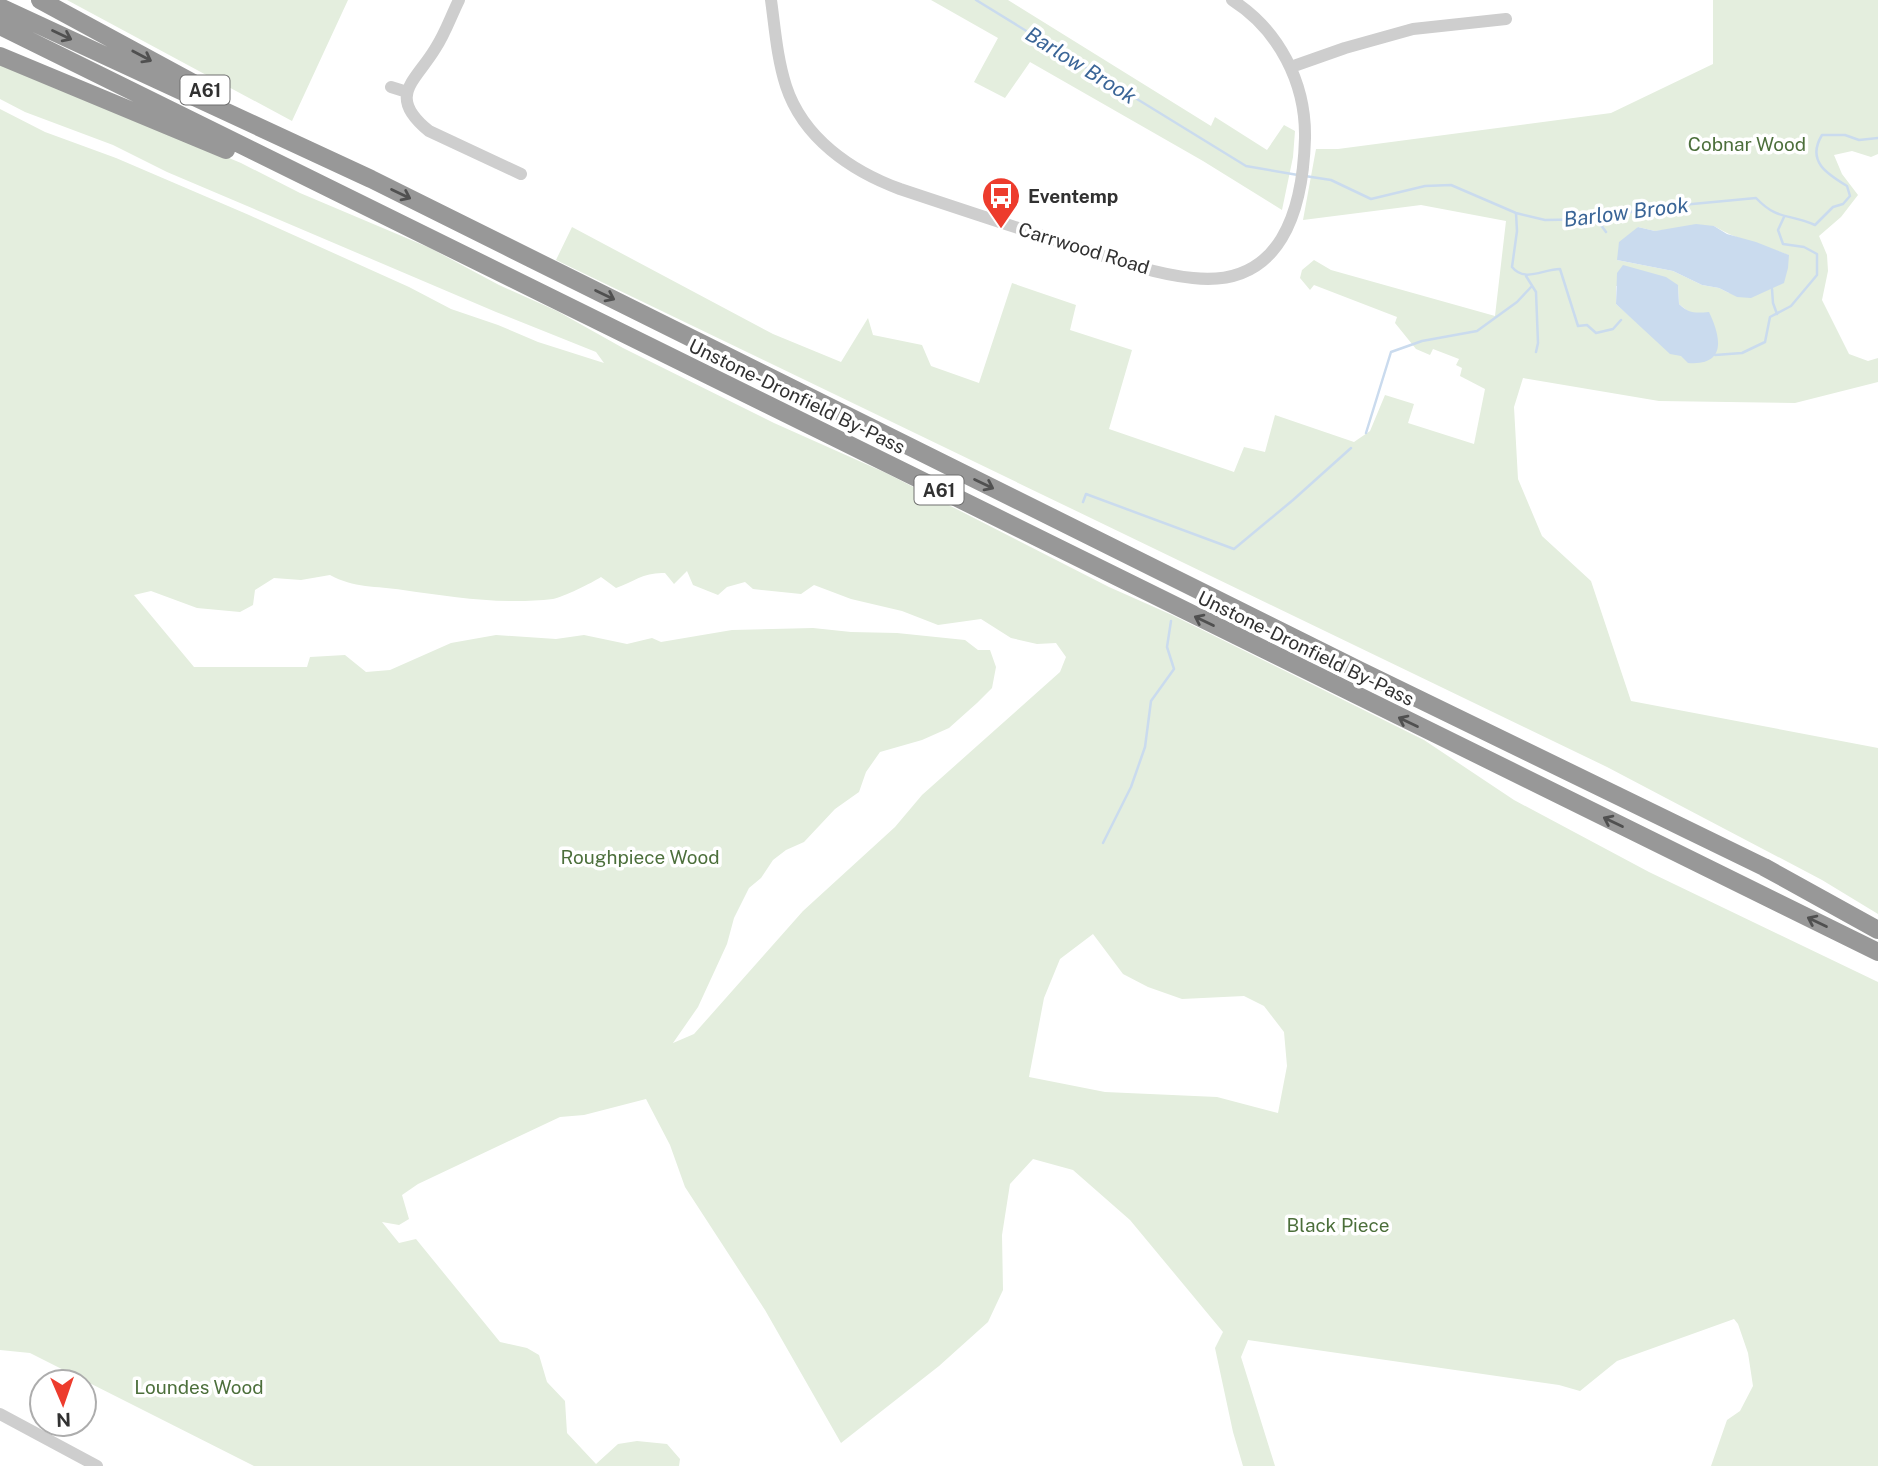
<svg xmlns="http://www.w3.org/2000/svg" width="1878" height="1466" font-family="'Public Sans',sans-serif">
	<rect width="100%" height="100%" fill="#fff"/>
	<!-- green -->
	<path fill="#e4eede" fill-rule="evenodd" d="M67 0H348L292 121Z
		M931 0H1008L1211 126 1215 117 1267 150 1284 125 1295 131 1293 157 1282 210 1203 161 1030 62 1005 98 974 82 998 38Z
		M1713 0H1878V154L1871 157 1852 151 1834 155 1842 174 1858 195 1841 217 1819 236 1827 255 1828 271 1822 300 1849 354 1868 361 1878 358V382L1795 403 1659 401 1523 378 1514 407 1518 479 1542 536 1591 581 1631 701 1878 748V914L1822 880 1607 767 556 260 572 227 773 334 841 362 868 318 873 335 922 345 931 366 979 383 1012 283 1076 305 1070 330 1132 350 1109 429 1234 472 1244 447 1265 452 1275 415 1354 442 1370 431 1385 395 1414 404 1408 423 1474 444 1485 389 1460 376 1462 368 1456 365 1459 359 1433 349 1430 355 1416 349 1395 323 1397 317 1314 285 1310 290 1300 278 1302 270 1314 260 1331 270 1495 316 1506 221 1421 205 1303 220 1316 149H1338L1611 113 1713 64ZM1714 226C1736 240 1764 245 1788 255L1729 293 1719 288 1702 285 1673 271 1617 260 1638 227 1655 231ZM1678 285 1679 304 1690 313 1650 334 1616 304V286Z
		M0 63 241 163 300 193 430 248 499 285 557 311 623 348 774 423 886 473 1109 587 1172 615 1424 740 1514 800 1649 872 1878 982V1466H1711L1727 1420 1740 1411 1753 1386 1748 1353 1738 1324 1734 1319 1617 1361 1580 1391 1559 1385 1248 1340 1241 1357 1275 1466H1243L1233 1432 1215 1348 1223 1332 1130 1220 1073 1170 1033 1159 1010 1184 1002 1235 1003 1290 988 1322 939 1366 841 1443 765 1310 685 1187 670 1145 646 1099 584 1115 560 1117 418 1184 402 1195 409 1219 399 1225 382 1222 399 1243 416 1239 500 1342 527 1348 539 1355 547 1382 565 1401 567 1433 596 1464 618 1444 637 1441 667 1444 680 1459 679 1466H254L30 1353 0 1350V109L45 132 116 158 249 215 409 287 451 309 498 325 538 342 604 363 596 352 496 312 167 172 113 145 25 112 0 99ZM687 571 693 585 718 595 727 587 745 582 753 589 801 594 814 585 851 599 902 611 938 625 981 619 1011 638 1037 644 1056 643 1066 657 1060 672 922 795 895 827 803 911 694 1034 673 1043 698 1007 727 944 734 918 749 888 761 878 773 860 786 850 804 842 835 809 859 792 866 772 880 752 922 740 949 728 977 703 992 688 996 667 990 650H978L965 640 897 633 851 632 813 628 732 630 661 642 652 638 627 644 584 635 556 639 496 635 451 643 390 670 366 672 345 655 310 657 307 667H194L134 595 151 591 197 608 240 612 253 605 255 590 274 578 301 580 330 575C353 588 377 586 403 590 453 597 502 605 553 599 563 597 592 583 601 577L616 588C635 581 644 572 665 573L674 584ZM1093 934 1123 974 1148 987 1182 999 1244 996 1264 1006 1284 1032 1287 1066 1278 1113 1217 1097 1105 1092 1029 1077 1044 998 1060 959Z"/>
	<!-- water -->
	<path fill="#cadbee" d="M1696 224 1714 226 1727 234 1756 242 1789 255 1788 268 1784 283 1751 298 1737 297 1719 288 1702 285 1673 271 1617 260 1619 242 1638 227 1655 231Z
		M1623 265 1666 277 1678 285 1679 304C1689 314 1696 313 1709 312 1721 337 1727 366 1688 363L1681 356 1670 354 1616 304 1617 273Z"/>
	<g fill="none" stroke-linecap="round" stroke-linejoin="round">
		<!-- stream -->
		<path stroke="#cadbee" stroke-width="2.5" d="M976 0 1246 166 1298 175
			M1305 176 1331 180 1371 199 1425 186 1451 185 1516 213 1545 220 1598 219 1650 208 1756 198C1778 221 1788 213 1815 225L1833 207 1843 204 1850 196 1847 186C1827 174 1806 161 1822 135H1845L1859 140 1878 138
			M1516 213 1517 231 1512 267C1525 283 1543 269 1560 269L1578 326 1587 325 1596 333 1613 329 1621 320
			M1598 221 1606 232
			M1526 276 1536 292 1538 343 1536 352
			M1772 289 1773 303 1777 314
			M1715 355 1742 353 1765 342 1770 317 1791 306 1817 275V254L1804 247 1783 244 1778 230 1784 217
			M1366 433 1391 352 1422 341 1477 331 1517 302 1532 286
			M1083 502 1086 494 1234 549 1293 500 1351 448
			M1103 843 1131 787 1145 747 1151 701 1174 669 1167 647 1171 621"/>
		<!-- minor -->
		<path stroke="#cecece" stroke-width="12" d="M459 0C451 16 445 34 435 49 415 82 386 96 429 131L521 174
			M771 0C775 29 777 58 786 86 803 138 851 171 900 189 957 208 1014 227 1071 245 1110 258 1152 274 1193 278 1282 288 1303 209 1305 138 1306 83 1279 30 1232 0
			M1291 67 1345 48 1413 29 1506 19
			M391 87 407 92
			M0 1414 97 1466"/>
		<!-- highway -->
		<path stroke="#989898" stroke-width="18" d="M40 0 206 90
			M0 7 371 179 1361 671 1764 867 1878 930
			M0 26 1878 952
			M0 56 226 150"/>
	</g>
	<!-- one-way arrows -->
	<defs><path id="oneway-shaft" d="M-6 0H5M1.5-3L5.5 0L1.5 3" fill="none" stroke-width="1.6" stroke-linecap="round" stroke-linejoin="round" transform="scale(1.75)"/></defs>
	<g stroke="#505050">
		<use href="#oneway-shaft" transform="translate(62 35) rotate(25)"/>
		<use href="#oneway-shaft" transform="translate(142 56) rotate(28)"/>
		<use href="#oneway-shaft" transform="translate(401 194) rotate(26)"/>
		<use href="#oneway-shaft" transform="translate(605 295) rotate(26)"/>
		<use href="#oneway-shaft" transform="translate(984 484) rotate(26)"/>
		<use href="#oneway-shaft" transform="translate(1204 621) rotate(-154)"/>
		<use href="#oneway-shaft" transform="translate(1408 722) rotate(-154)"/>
		<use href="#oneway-shaft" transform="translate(1613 822) rotate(-154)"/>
		<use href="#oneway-shaft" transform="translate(1817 922) rotate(-154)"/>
	</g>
	<!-- icons -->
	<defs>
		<symbol id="bus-pin" viewBox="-11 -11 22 30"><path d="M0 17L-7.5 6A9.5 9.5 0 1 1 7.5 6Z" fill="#ed3c2d" stroke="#fff"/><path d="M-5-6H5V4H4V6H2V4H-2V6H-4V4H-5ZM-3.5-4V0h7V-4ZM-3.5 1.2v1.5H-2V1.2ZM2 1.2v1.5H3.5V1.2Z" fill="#fff"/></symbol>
	</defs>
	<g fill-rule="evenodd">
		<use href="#bus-pin" x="979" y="174" width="44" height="60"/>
	</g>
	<g text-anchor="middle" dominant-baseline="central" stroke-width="7" stroke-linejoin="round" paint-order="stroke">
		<!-- shield labels -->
		<g fill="#fff" stroke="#6f6f6f" stroke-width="2">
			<rect x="180.5" y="75.5" width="49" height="29" rx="5"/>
			<rect x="914.5" y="475.5" width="49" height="29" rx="5"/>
		</g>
		<g font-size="18" font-weight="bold" fill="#313131">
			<text x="205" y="90">A61</text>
			<text x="939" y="490">A61</text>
		</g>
		<!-- park labels -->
		<g font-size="19" fill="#4c6f3b" stroke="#fff">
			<text x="1747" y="144">Cobnar Wood</text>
			<text x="640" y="857">Roughpiece Wood</text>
			<text x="1338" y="1225">Black Piece</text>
			<text x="199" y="1387">Loundes Wood</text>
		</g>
		<!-- poi labels -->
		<g font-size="19" font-weight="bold" fill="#313131" stroke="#fff" text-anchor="start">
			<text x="1028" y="196">Eventemp</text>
		</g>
		<!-- street labels -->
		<g font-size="19" fill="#313131" stroke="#fff">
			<text transform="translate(1084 248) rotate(17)">Carrwood Road</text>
			<text transform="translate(797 396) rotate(26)">Unstone-Dronfield By-Pass</text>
			<text transform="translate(1306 648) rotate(26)">Unstone-Dronfield By-Pass</text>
		</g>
		<!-- water labels -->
		<g font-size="21" font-style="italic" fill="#3a6597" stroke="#fff">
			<text transform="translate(1081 65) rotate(32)">Barlow Brook</text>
			<text transform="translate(1626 212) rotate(-7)">Barlow Brook</text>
		</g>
	</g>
	<!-- north arrow -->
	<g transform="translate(63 1403) rotate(178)"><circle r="33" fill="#ffffff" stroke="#adadad" stroke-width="2"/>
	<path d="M0-5L12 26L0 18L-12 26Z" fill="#ed3c2d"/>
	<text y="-10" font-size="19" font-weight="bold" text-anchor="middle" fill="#313131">N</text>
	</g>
</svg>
